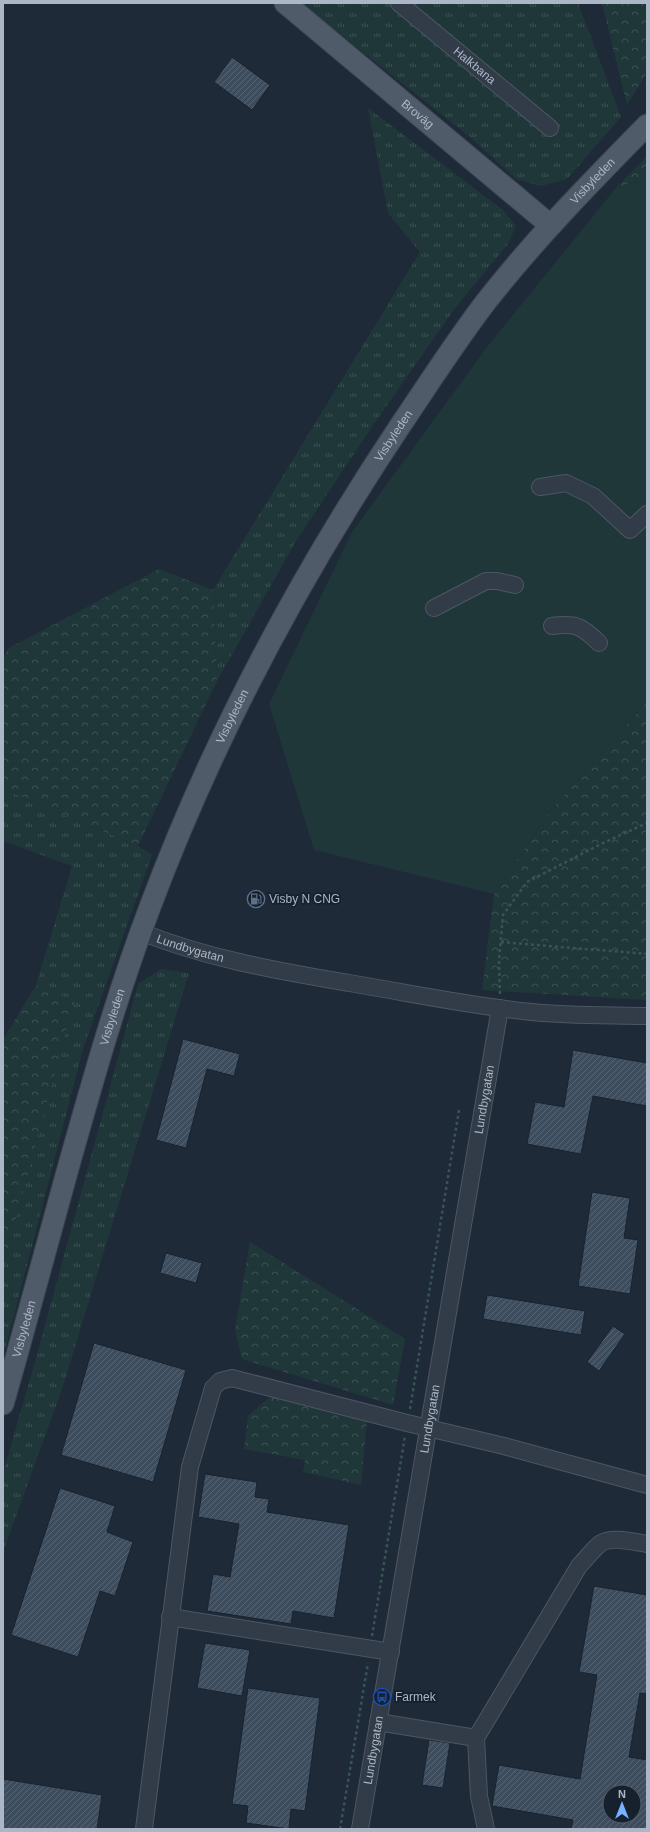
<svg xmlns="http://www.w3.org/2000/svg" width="650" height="1832" font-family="Helvetica,sans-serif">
	<defs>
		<pattern id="grass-tufts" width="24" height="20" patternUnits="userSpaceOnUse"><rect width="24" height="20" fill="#203739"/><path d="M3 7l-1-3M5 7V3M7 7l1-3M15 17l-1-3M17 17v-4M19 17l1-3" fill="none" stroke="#3e5254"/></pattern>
		<pattern id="forest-crowns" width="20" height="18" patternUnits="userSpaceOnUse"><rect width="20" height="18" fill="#203739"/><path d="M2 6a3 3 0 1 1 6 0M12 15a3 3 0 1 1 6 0" fill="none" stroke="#3e5254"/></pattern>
		<pattern id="building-hatch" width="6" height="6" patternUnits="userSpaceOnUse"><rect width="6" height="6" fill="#3e4d5e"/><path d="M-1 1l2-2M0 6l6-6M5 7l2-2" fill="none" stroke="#576474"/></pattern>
	</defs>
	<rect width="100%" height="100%" fill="#1e2a38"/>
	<!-- grass -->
	<path fill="url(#grass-tufts)" d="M301 3H578L621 117 567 179 541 186 516 179 470 137Z
		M368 108 503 210 516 226 508 244 455 308 373 425 296 541 217 681 213 590 420 252 388 213Z
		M3 789 138 846 152 855 83 1049 3 1358V1267L73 1001 36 985 72 866 3 841Z
		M161 969 189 973 62 1389 3 1552V1473L35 1362 138 984Z"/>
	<!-- forest -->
	<path fill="url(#forest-crowns)" d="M602 3H647V73L627 105Z
		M647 156V178L615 189Z
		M159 569 213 590 217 681 138 846 3 789V657L9 648Z
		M647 702V1000L482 990 494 894 551 810Z
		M36 985 74 1001 3 1267V1040Z
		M250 1242 405 1339 393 1405 242 1359 235 1330Z
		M272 1395 367 1419 361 1485 303 1472 305 1460 244 1449 248 1416Z"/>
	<!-- pitch -->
	<path fill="#203739" d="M647 178V702L551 810 494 894 314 850 269 704 352 532 487 347 615 189Z"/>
	<!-- building -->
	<path fill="url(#building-hatch)" stroke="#19232f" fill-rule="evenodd" d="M232 57 270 85 252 110 214 82Z
		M183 1039 240 1054 234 1076 207 1069 186 1148 156 1140Z
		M573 1050 647 1063V1106L593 1096 581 1154 527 1144 535 1102 564 1107Z
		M592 1192 630 1198 624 1238 638 1240 630 1294 578 1286Z
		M166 1253 202 1263 196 1283 160 1273Z
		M487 1295 585 1311 581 1335 483 1319Z
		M613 1326 625 1334 599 1371 587 1362Z
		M94 1343 186 1370 153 1482 61 1455Z
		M205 1474 257 1482 255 1497 269 1499 267 1512 349 1525 334 1618 293 1611 291 1624 207 1611 213 1574 230 1577 239 1524 198 1517Z
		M60 1488 115 1506 107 1532 133 1542 115 1596 100 1591 78 1657 11 1635Z
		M594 1586 647 1595V1694L640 1693 629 1757 647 1760V1829H571L573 1820 492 1806 499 1765 580 1779 597 1675 579 1672ZM610 1792H634V1816H610Z
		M205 1643 250 1650 242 1696 197 1688Z
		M248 1688 320 1698 305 1811 291 1809 289 1829 246 1823 248 1806 232 1804Z
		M429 1740 450 1743 443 1788 422 1785Z
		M3 1779 102 1795 97 1829H3Z"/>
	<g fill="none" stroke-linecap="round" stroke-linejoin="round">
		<defs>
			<g id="minor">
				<path id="s1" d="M399 3 550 128"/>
				<path d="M540 487 566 483 593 496 630 530 647 514"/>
				<path d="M434 608 486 581H497L515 585"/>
				<path d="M552 626C576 623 582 626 599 643"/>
				<path id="s2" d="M141 932C208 959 279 971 349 983 410 993 471 1006 532 1012 570 1016 609 1015 647 1016"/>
				<path d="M170 1617 391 1652"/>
				<path d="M378 1722 476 1738"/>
				<path d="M144 1829 190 1467 213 1388 220 1381 232 1378 407 1423 504 1446 647 1485"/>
				<path id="s3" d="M360 1829 500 1008"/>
				<path d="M486 1829 479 1796 476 1738 579 1566C586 1559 593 1549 601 1543 612 1536 634 1542 647 1544"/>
			</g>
			<g id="major">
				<path id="s4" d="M285 3 550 225"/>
				<path id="s5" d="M3 1404C25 1327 46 1250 67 1172 92 1083 117 994 150 907 214 736 301 574 402 423 429 383 456 341 485 303 535 239 591 182 647 125"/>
			</g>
		</defs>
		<!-- minor casing -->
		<use href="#minor" stroke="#4c5764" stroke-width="18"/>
		<!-- major casing -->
		<use href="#major" stroke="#3b4552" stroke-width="23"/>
		<!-- path -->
		<path stroke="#3a5354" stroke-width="2.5" stroke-dasharray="3 3" stroke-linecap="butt" d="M501 942 647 954
			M500 994 499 961 503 915 527 882 601 844 647 823
			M410 1409 459 1110
			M372 1636 405 1436
			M340 1829 368 1663"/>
		<!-- minor -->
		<use href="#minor" stroke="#313c48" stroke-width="16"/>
		<!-- major -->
		<use href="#major" stroke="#4f5b69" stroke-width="21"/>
	</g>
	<!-- icons -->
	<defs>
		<symbol id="fuel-ring" viewBox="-11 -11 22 22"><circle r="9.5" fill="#17212d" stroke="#5c6f8a" stroke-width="1.5"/><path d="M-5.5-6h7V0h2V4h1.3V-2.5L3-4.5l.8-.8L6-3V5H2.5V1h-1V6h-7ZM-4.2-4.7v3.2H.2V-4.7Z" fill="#5c6f8a"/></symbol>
		<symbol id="bus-ring" viewBox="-11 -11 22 22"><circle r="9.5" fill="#17212d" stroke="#1a4fb4" stroke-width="1.5"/><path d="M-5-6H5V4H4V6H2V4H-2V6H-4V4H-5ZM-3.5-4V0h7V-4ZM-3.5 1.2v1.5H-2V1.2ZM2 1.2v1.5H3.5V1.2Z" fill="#1a4fb4"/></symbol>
	</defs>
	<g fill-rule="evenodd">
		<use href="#fuel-ring" x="246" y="889" width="20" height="20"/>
		<use href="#bus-ring" x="372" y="1687" width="20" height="20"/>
	</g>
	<g text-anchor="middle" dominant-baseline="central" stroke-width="3.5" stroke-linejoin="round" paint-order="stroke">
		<!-- street labels -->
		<g font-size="12" fill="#abb7c6" stroke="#17212d">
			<text stroke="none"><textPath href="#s1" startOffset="98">Halkbana</textPath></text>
			<text stroke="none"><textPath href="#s4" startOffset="173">Broväg</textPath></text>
			<text stroke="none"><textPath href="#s5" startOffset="1374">Visbyleden</textPath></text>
			<text stroke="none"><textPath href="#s5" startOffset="1050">Visbyleden</textPath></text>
			<text stroke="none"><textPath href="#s5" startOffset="726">Visbyleden</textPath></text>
			<text stroke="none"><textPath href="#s2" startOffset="52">Lundbygatan</textPath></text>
			<text stroke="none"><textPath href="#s5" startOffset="402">Visbyleden</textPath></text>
			<text stroke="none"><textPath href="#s3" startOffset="740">Lundbygatan</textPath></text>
			<text stroke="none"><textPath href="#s5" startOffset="78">Visbyleden</textPath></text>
			<text stroke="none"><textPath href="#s3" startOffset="416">Lundbygatan</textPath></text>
			<text stroke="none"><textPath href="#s3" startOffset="80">Lundbygatan</textPath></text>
		</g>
		<!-- poi labels -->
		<g font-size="12" fill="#abb7c6" stroke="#17212d" text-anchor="start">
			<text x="269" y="899">Visby N CNG</text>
			<text x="395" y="1697">Farmek</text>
		</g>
	</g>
	<!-- border -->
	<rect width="650" height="1832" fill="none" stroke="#abb7c6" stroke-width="8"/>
	<!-- north arrow -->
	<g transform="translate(622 1804)"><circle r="19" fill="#17212d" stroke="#525d6a"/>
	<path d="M0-3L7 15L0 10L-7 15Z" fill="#77b1ff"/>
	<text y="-6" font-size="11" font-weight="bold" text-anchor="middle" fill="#abb7c6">N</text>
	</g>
</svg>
